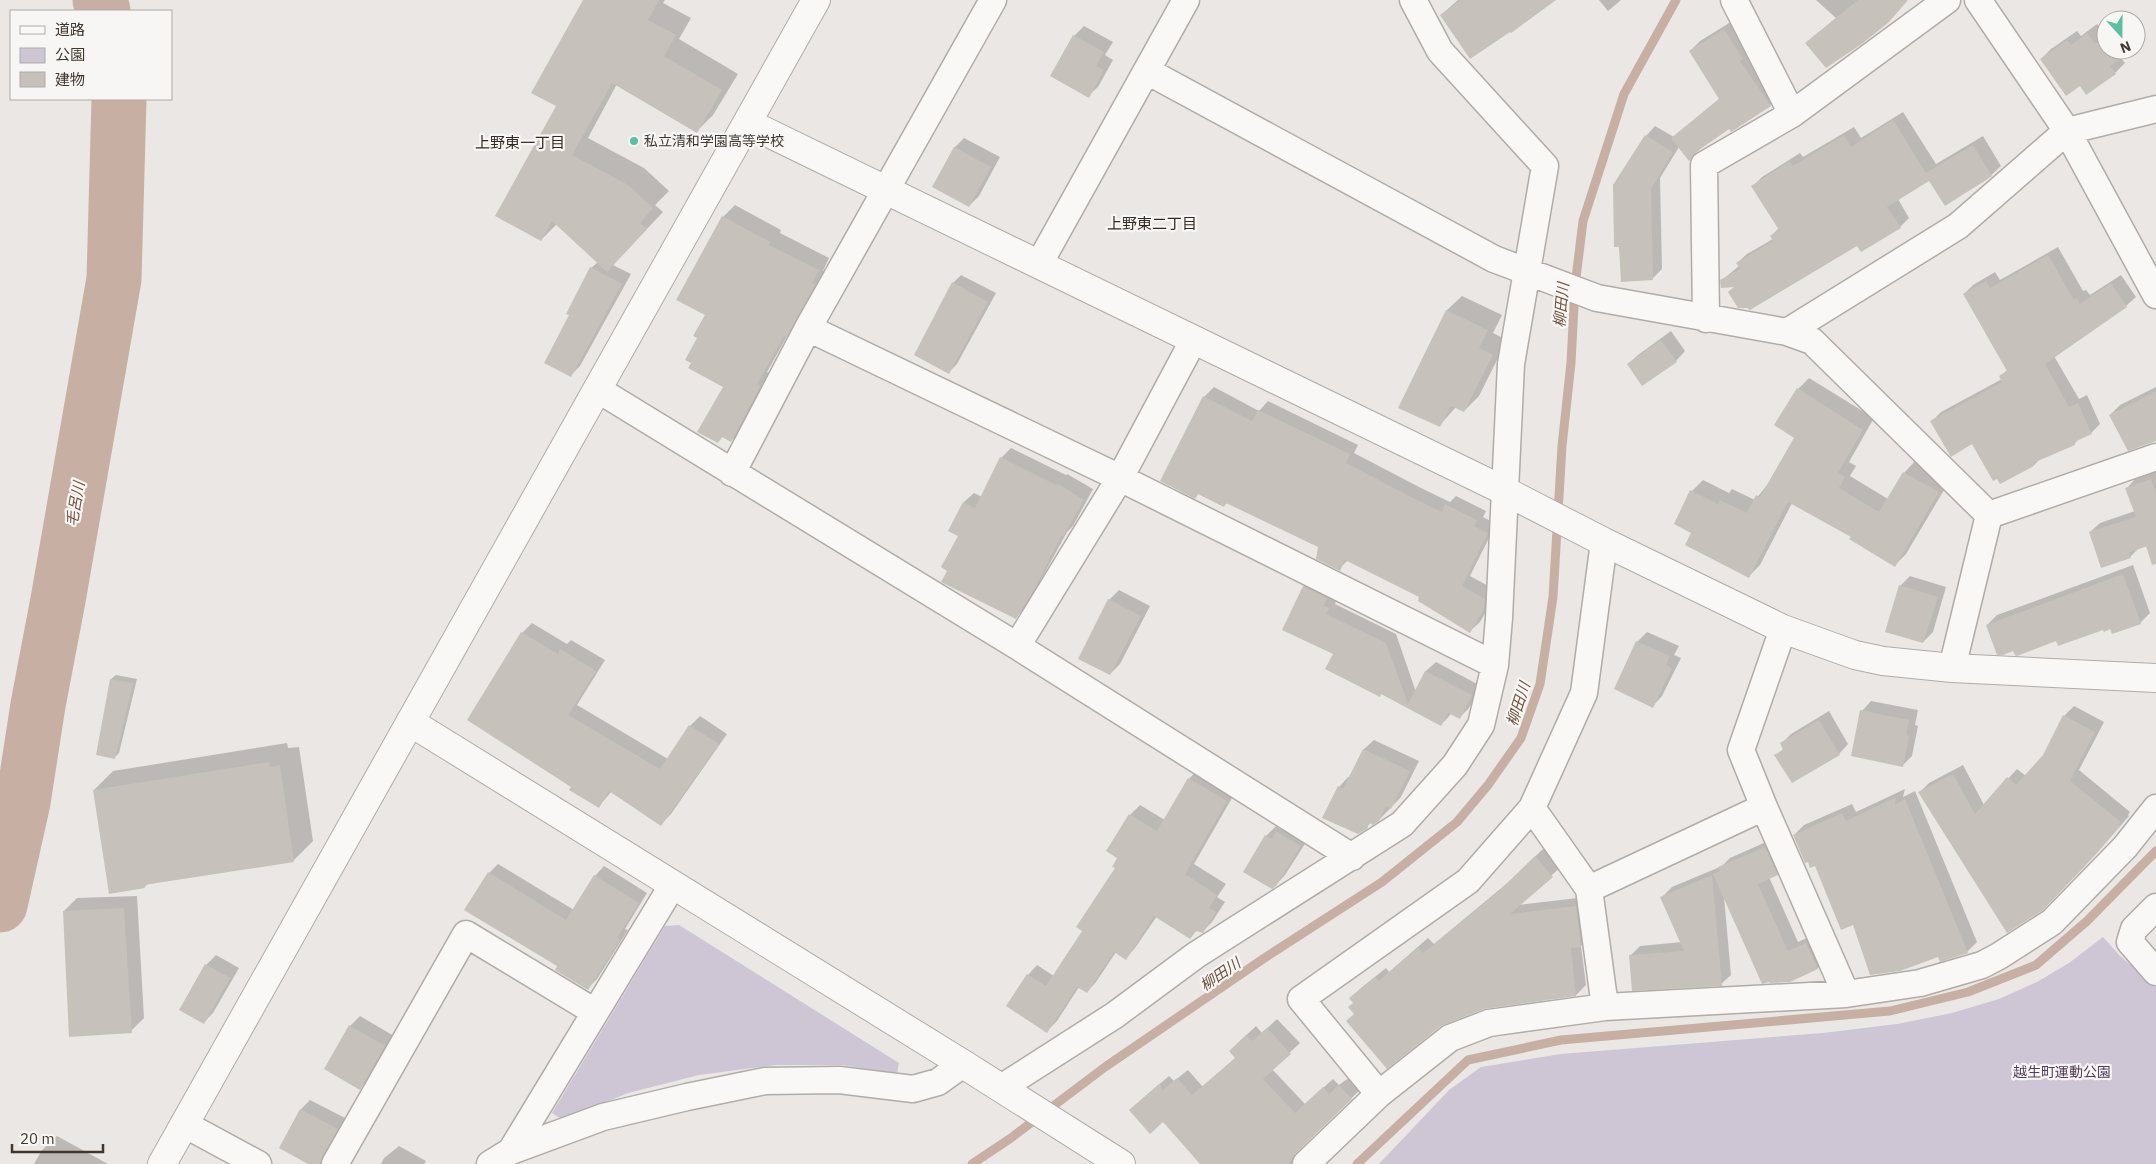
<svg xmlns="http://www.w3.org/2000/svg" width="2156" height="1164" font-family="'IBM Plex Sans','Noto Sans JP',sans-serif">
	<rect width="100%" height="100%" fill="#ebe7e4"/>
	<!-- green -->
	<path fill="#cec6d4" d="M679 925 899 1063 897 1073 842 1065H776L699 1075 628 1093 563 1120 552 1113 665 926Z
		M2103 937 2120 956 2152 982 2156 988V1164H1379L1449 1090 1481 1067 1561 1054 1823 1033 1897 1024 1952 1013 1999 999 2037 982 2069 963Z"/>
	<!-- shadow -->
	<path fill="#0003" d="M584 0H665L663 3 691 18 679 39 738 74 713 115 697 131 617 84 588 138 644 168 669 191 655 205 663 212 613 265 631 274 580 366 571 375V315L591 268 598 262 557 224 541 240 557 106Z
		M1458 0H1554L1441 15Z
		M1599 0H1621L1608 11Z
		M1816 0H1907L1817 34 1836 18Z
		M1734 20 1780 95 1770 105 1730 128 1701 148 1689 160 1679 147 1660 178 1662 269 1652 279 1646 136 1655 126 1674 137 1720 98 1690 51 1700 41Z
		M2097 24 2106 35V50H2128L2121 58 2125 63 2115 73 2080 84 2041 59 2051 49 2077 31 2081 36Z
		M1084 26 1113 42 1105 55 1113 60 1098 87 1088 96 1051 76 1074 36Z
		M1903 112 1936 164 1983 136 2001 166 1986 180 1945 205 1930 179 1898 199 1909 218 1900 227 1858 245 1735 286 1722 280 1739 266 1737 263 1747 254 1773 239 1771 236 1779 228 1753 186 1762 177 1800 153 1803 157 1854 127 1861 138Z
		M964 138 1000 157 979 196 969 206 934 186 955 147Z
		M735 205 781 230 780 233 829 258 823 271 826 273 798 323 790 331 767 372 771 374 743 429 731 441 723 436 718 442 724 386 699 338 707 314 723 217Z
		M2058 247 2083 291 2086 290 2090 295 2121 275 2136 297 2126 306 2054 356 2079 399 2087 395 2100 424 2091 433 2080 438 2074 444 2040 459 2034 465 2001 483 1973 442 1931 422 1941 412 2002 379 2000 377 2008 369 1964 294 1973 285 1995 272 2000 280Z
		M961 275 996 293 957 364 949 372 953 283Z
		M1462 296 1502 315 1493 333 1507 340 1479 396 1464 411 1456 407 1439 426 1400 407 1447 310Z
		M1671 331 1685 351 1676 361 1628 364 1638 355Z
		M1809 378 1874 418 1849 462 1856 466 1850 476 1888 499 1904 473 1915 461 1950 480 1906 554 1895 565 1853 536 1792 503 1760 565 1749 576 1693 532 1692 491 1703 480 1729 493 1732 489 1755 500 1768 484 1795 437 1798 389Z
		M1214 387 1259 411 1268 401 1358 445 1354 453 1421 488 1450 502 1456 496 1486 511 1483 517 1496 524 1470 576 1494 589 1493 599 1480 622 1470 631 1421 597 1348 560 1339 569 1320 547 1227 503 1224 506 1199 493 1195 497 1162 481 1204 397Z
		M2156 387V439L2110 415 2120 405Z
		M1011 448 1066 475 1067 474 1093 489 1073 526 1067 532 1026 607 1016 617 949 570 960 536 949 530 964 502 974 493 982 497 1001 458Z
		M2156 471V543L2138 549 2130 557 2090 532 2100 523 2135 511 2127 488 2136 478Z
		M2133 565 2150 613 2140 623 2104 628 2014 650 1987 625 1997 615Z
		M1910 576 1946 587 1933 632 1923 642 1900 586Z
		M1313 577 1337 599 1335 604 1396 634 1416 692 1426 671 1436 662 1481 686 1469 708 1459 718 1451 714 1441 725 1382 693 1334 654 1304 587Z
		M1119 590 1150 606 1120 664 1110 674 1109 600Z
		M532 623 567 644 571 640 605 660 577 705 668 759 690 726 700 716 727 734 671 814 661 824 612 791 599 806 573 786 522 633Z
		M1647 632 1679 646 1674 655 1681 658 1662 696 1653 706 1637 642Z
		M116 675 137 679 119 753 114 758 97 754 111 679Z
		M1871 701 1918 710 1915 725 1918 726 1912 756 1902 766 1862 711Z
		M2074 706 2104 722 2079 770 2130 812 2128 815 2129 816 2096 854 2042 909 1919 793 1929 783 1963 765 1984 805 2017 769 2026 776 2044 755 2064 716Z
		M1829 711 1848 744 1839 754 1776 756 1784 748 1781 744 1791 734Z
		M1374 740 1419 761 1401 797 1379 820 1371 822 1366 828 1339 787 1348 777 1350 778 1364 749Z
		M287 743 288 748 299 747 313 841 294 860 148 884 144 887 94 790 113 771Z
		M1198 769 1236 791 1194 864 1226 884 1217 897 1225 902 1212 922 1202 932 1197 930 1190 937 1157 916 1135 948 1126 958 1116 952 1096 982 1087 992 1079 987 1057 1021 1047 1031 1028 975 1037 965 1054 976 1084 930 1116 868 1119 858 1108 851 1130 815 1140 805 1165 820 1189 779Z
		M1905 789 1903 797 1915 791 1977 942 1967 952 1938 955 1853 923 1816 864 1794 835 1804 825 1852 804 1856 812Z
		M1287 822 1310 836 1285 875 1275 886 1266 836 1276 826 1280 829Z
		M1775 838 1787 864 1777 874 1769 877 1798 942 1816 934 1827 958 1818 968 1790 981 1724 897 1731 975 1721 984 1631 955 1640 946 1682 942 1662 897 1672 887 1722 866 1730 858Z
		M1545 847 1562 866 1518 905 1586 897 1590 936 1581 946 1586 985 1576 995 1355 1013V1002L1351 998 1361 988 1386 968 1389 972 1428 938 1434 944 1511 880Z
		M498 864 574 910 595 876 604 866 647 893 625 929 628 930 597 979 588 988 559 966 489 873Z
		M137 896 144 1018 131 1031 64 911 77 898Z
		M216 955 239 968 213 1013 204 1022 206 965Z
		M360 1016 394 1036 370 1078 360 1088 350 1026Z
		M1277 1019 1300 1043 1272 1069 1305 1104 1333 1079 1339 1085 1350 1077 1361 1089 1304 1144 1294 1155 1298 1159 1293 1164H1210L1140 1101 1169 1076 1174 1081 1188 1070 1203 1087 1236 1058 1240 1041 1256 1026 1262 1033Z
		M310 1100 347 1119 327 1158 321 1164H311L301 1109Z
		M57 1136 108 1164H34L42 1150Z
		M399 1146 426 1161 424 1164H381L384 1158Z"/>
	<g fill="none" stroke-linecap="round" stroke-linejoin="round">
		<!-- stream -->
		<path stroke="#c7b0a3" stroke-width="9" d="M972 1164 1011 1138 1105 1067 1263 959 1382 882 1457 822 1488 785 1521 738 1540 684 1553 597 1562 446 1571 363 1575 286 1583 221 1624 94 1676 0
			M1357 1164 1468 1060 1561 1040 1890 1011 1968 992 2036 965 2087 921 2156 851"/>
		<!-- river -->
		<path stroke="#c7b0a3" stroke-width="55" d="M100 0 103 11
			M0 905 23 802 38 705 58 600 114 279 119 99"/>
	</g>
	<!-- building -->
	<path fill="#c7c1bc" d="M583 0H659L648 20 676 35 664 56 722 90 697 133 612 83 572 155 628 185 653 208 640 223 647 229 607 272 552 221 541 241 495 216 556 106 531 93Z
		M1461 0H1556L1511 33 1510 32 1470 59 1440 15Z
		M1858 0H1908L1889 22 1863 43 1826 68 1805 43Z
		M1724 29 1743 59 1740 61 1771 106 1731 132 1729 129 1696 152 1689 161 1671 138 1719 99 1689 51Z
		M2087 33 2095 44 2106 36V50H2115L2121 59 2110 66 2116 74 2086 95 2080 86 2066 96 2040 59 2067 40 2071 45Z
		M1073 35 1104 52 1096 66 1104 70 1089 98 1050 76Z
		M1893 120 1926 173 1973 145 1992 176 1945 206 1929 181 1887 207 1901 228 1861 252 1857 246 1750 310 1747 308H1738L1728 292 1734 287 1721 288 1720 280 1740 269 1736 263 1773 241 1770 236 1779 230 1751 186 1790 161 1793 166 1844 135 1851 147Z
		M1645 135 1673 152 1651 189 1653 280 1621 282 1619 247H1614L1613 185Z
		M954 147 991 167 969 207 932 187Z
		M722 216 770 242 769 245 819 270 812 283 815 285 787 337 784 336 757 384 760 386 758 391 731 442 722 437 718 443 697 432 723 387 688 368 691 363 685 360 697 338 693 336 705 315 676 300Z
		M2048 255 2074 300 2076 298 2080 304 2111 283 2127 307 2045 364 2069 407 2078 403 2092 434 2074 442 2075 445 2033 463 2034 466 2000 484 1997 479 1993 481 1972 444 1951 457 1930 421 2002 382 1999 376 2007 371 1963 294 1986 281 1990 288Z
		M590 267 622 284 571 377 544 363 569 315 566 314Z
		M952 282 988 302 949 374 914 355Z
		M1446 310 1488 330 1479 348 1493 355 1464 412 1451 406 1440 427 1398 408Z
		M1661 340 1677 362 1642 386 1627 364Z
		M1797 388 1863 430 1838 473 1845 477 1839 488 1879 512 1903 472 1939 492 1895 567 1849 539 1851 537 1788 502 1749 578 1685 545 1691 533 1674 524 1690 490 1718 504 1720 500 1747 513 1756 495 1760 497 1794 438 1774 425Z
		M2156 391V441L2128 451 2109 415Z
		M1203 396 1252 421 1258 410 1350 454 1346 463 1411 497 1442 512 1445 504 1477 520 1474 526 1488 533 1462 586 1485 599 1484 609 1470 633 1418 601 1419 597 1345 560 1340 571 1316 559 1318 547 1226 503 1224 507 1198 494 1195 499 1160 481Z
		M1000 457 1056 485 1057 483 1084 500 1063 537 1061 536 1035 588 1016 619 941 582 947 571 941 567 958 536 948 531 963 502 975 508Z
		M2151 479 2156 494V564L2152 565 2146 546 2129 553 2131 558 2101 568 2089 532 2136 517 2125 488Z
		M2123 574 2141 624 2112 634 2110 629 2104 632 2103 630 2058 646 2056 641 2017 656 2015 655 2013 651 2003 655H1997L1986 625Z
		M1899 585 1938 597 1923 643 1885 632Z
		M1303 586 1327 598 1324 606 1329 608 1326 614 1386 643 1408 704 1425 671 1472 695 1460 719 1448 713 1441 726 1381 694 1380 697 1325 669 1333 654 1282 630Z
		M1108 599 1141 616 1110 675 1078 659Z
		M521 632 558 654 560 649 596 671 568 715 660 769 689 725 719 744 661 826 609 791 599 808 569 790 571 787 467 720Z
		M1636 641 1670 656 1666 665 1672 668 1653 708 1614 689Z
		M110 679 133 683 115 759 96 755Z
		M1860 710 1909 720 1906 735 1909 736 1903 767 1851 756Z
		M2063 715 2095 732 2070 781 2121 822 2119 825 2120 826 2086 865 2043 910 2007 933 1918 792 1953 774 1975 814 2007 777 2016 785 2043 755Z
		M1819 720 1840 755 1792 783 1774 755 1783 750 1780 743Z
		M1363 749 1410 771 1391 809 1386 806 1379 821 1373 825 1369 823 1367 829 1358 834 1322 818 1338 786 1343 789Z
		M269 762 270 767 280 765 294 862 144 885 145 888 109 894 93 790Z
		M1188 778 1227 801 1185 874 1217 895 1209 908 1216 912 1203 933 1196 931 1190 939 1154 916 1126 960 1114 952 1087 993 1077 987 1047 1033 1006 1006 1027 974 1046 986 1082 931 1076 927 1115 868 1112 867 1117 858 1106 851 1129 814 1157 831Z
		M1896 797 1895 805 1905 799 1968 953 1940 962 1938 957 1900 971 1870 975 1853 925 1841 930 1815 866 1810 868 1808 862 1805 863 1793 835 1842 813 1846 821Z
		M1276 831 1301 846 1276 886 1272 889 1243 872 1265 835 1272 839Z
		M1765 847 1778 875 1758 884 1782 938 1788 951 1806 943 1818 969 1790 982 1770 983 1769 982 1762 984 1713 874 1720 871 1718 867Z
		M1535 856 1553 877 1510 914 1576 906 1581 947 1571 948 1576 996 1484 1009 1441 1026 1387 1069 1346 1021 1354 1014 1348 1007 1353 1003 1349 998 1375 977 1379 981 1418 947 1423 953 1500 890Z
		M488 872 566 920 594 875 639 903 617 938 620 940 588 990 555 970 557 966 464 910Z
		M1712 875 1722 986 1632 991 1629 955 1684 951 1660 897Z
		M124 908 132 1033 69 1037 63 911Z
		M205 964 230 978 204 1024 179 1010Z
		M349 1025 385 1046 360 1090 324 1069Z
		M1267 1028 1291 1054 1263 1079 1295 1113 1323 1087 1329 1094 1339 1085 1352 1099 1296 1153 1288 1164H1200L1163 1122 1150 1134 1129 1110 1159 1084 1163 1090 1177 1078 1192 1095 1235 1058 1229 1051 1246 1035 1252 1041Z
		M300 1109 338 1129 322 1157 320 1164H308L279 1148Z"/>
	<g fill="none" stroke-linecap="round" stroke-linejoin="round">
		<defs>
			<path id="minor" d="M1734 0 1792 114
				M1978 0 2067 131 2156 295
				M1147 71 1494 259 1597 298 1787 332 1812 341 1989 515
				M1039 264 1186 0
				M1706 319 1704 165 1792 114 1947 0
				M808 328 1120 478 1495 665
				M1787 332 1958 226 2067 131 2156 109
				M597 389 1017 646 1352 857
				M732 473 808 328 993 0
				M1989 515 2156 457
				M1783 629 1741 750 1764 807 1846 994
				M1017 646 1120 478 1193 341
				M1952 668 1989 515
				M1532 808 1589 889 1605 1007
				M1589 889 1764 807
				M2156 907 2134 929 2130 942 2156 972
				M1001 1088 1115 1015 1196 955 1402 824 1455 765 1481 725 1495 665 1499 618 1511 364 1545 166 1440 51 1413 0
				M1379 1094 1301 999 1468 881 1532 808 1584 693 1604 542
				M184 1124 258 1164
				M511 1151 672 886
				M335 1164 466 934 595 1012
				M490 1164 511 1151 603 1117 687 1097 765 1081 839 1080 913 1089 938 1082 963 1064
				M1306 1164 1379 1094 1450 1038 1489 1023 1605 1007 1846 994 1920 983 1982 965 1999 956 2052 922 2125 847 2156 808"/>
			<path id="tertiary" d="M748 123 1505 491 1604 542 1783 629 1855 655 1883 661 1952 668 2156 678
				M410 722 963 1064 1121 1164
				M162 1164 816 0"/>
		</defs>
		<!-- minor casing -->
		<use href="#minor" stroke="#b2aba6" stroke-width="29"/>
		<!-- tertiary casing -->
		<use href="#tertiary" stroke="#b2aba6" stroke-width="30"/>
		<!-- minor -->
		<use href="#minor" stroke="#f9f8f7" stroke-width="26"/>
		<!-- tertiary -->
		<use href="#tertiary" stroke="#f9f8f7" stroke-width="28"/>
	</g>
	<!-- markers -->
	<circle fill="#58c1a2" stroke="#f8f6f4" stroke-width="2" cx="634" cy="141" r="5"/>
	<g text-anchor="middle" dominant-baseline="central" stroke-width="4.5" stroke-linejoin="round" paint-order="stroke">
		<!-- poi labels -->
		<g font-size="14" fill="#42372e" stroke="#f8f6f4" text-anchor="start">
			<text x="644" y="141">私立清和学園高等学校</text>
		</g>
		<!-- park labels -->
		<g font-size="14" fill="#513c5c" stroke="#f8f6f4">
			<text x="2062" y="1072">越生町運動公園</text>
		</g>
		<!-- neighbourhood labels -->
		<g font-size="15" fill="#33291f" stroke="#f8f6f4">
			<text x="520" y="142">上野東一丁目</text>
			<text x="1152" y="223">上野東二丁目</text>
		</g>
		<!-- water labels -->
		<g font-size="15" font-style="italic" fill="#71523c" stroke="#f8f6f4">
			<text transform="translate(1561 305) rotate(-85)">柳田川</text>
			<text transform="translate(75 504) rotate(-80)">毛呂川</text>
			<text transform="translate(1518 704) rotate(-72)">柳田川</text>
			<text transform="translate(1220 974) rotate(-34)">柳田川</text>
		</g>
	</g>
	<!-- legend -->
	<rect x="10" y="10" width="162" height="90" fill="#f8f6f4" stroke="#afaaa5"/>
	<rect x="20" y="26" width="25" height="8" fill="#f9f8f7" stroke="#afaaa5"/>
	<text x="55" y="35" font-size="15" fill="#42372e">道路</text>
	<rect x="20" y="48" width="25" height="15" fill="#cec6d4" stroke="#afaaa5"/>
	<text x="55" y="60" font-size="15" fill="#42372e">公園</text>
	<rect x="20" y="72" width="25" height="15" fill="#c7c1bc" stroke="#afaaa5"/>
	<text x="55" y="85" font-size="15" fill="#42372e">建物</text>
	<!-- north arrow -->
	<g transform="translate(2121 35) rotate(159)"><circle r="24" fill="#f8f6f4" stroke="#afaaa5"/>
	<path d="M0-4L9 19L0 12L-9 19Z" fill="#58c1a2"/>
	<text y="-8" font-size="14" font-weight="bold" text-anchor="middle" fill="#42372e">N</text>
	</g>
	<!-- scale -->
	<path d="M12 1144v8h91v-8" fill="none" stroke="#42372e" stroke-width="2.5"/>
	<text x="20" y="1144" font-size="15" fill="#42372e" stroke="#f8f6f4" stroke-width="4" paint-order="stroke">20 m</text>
</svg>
